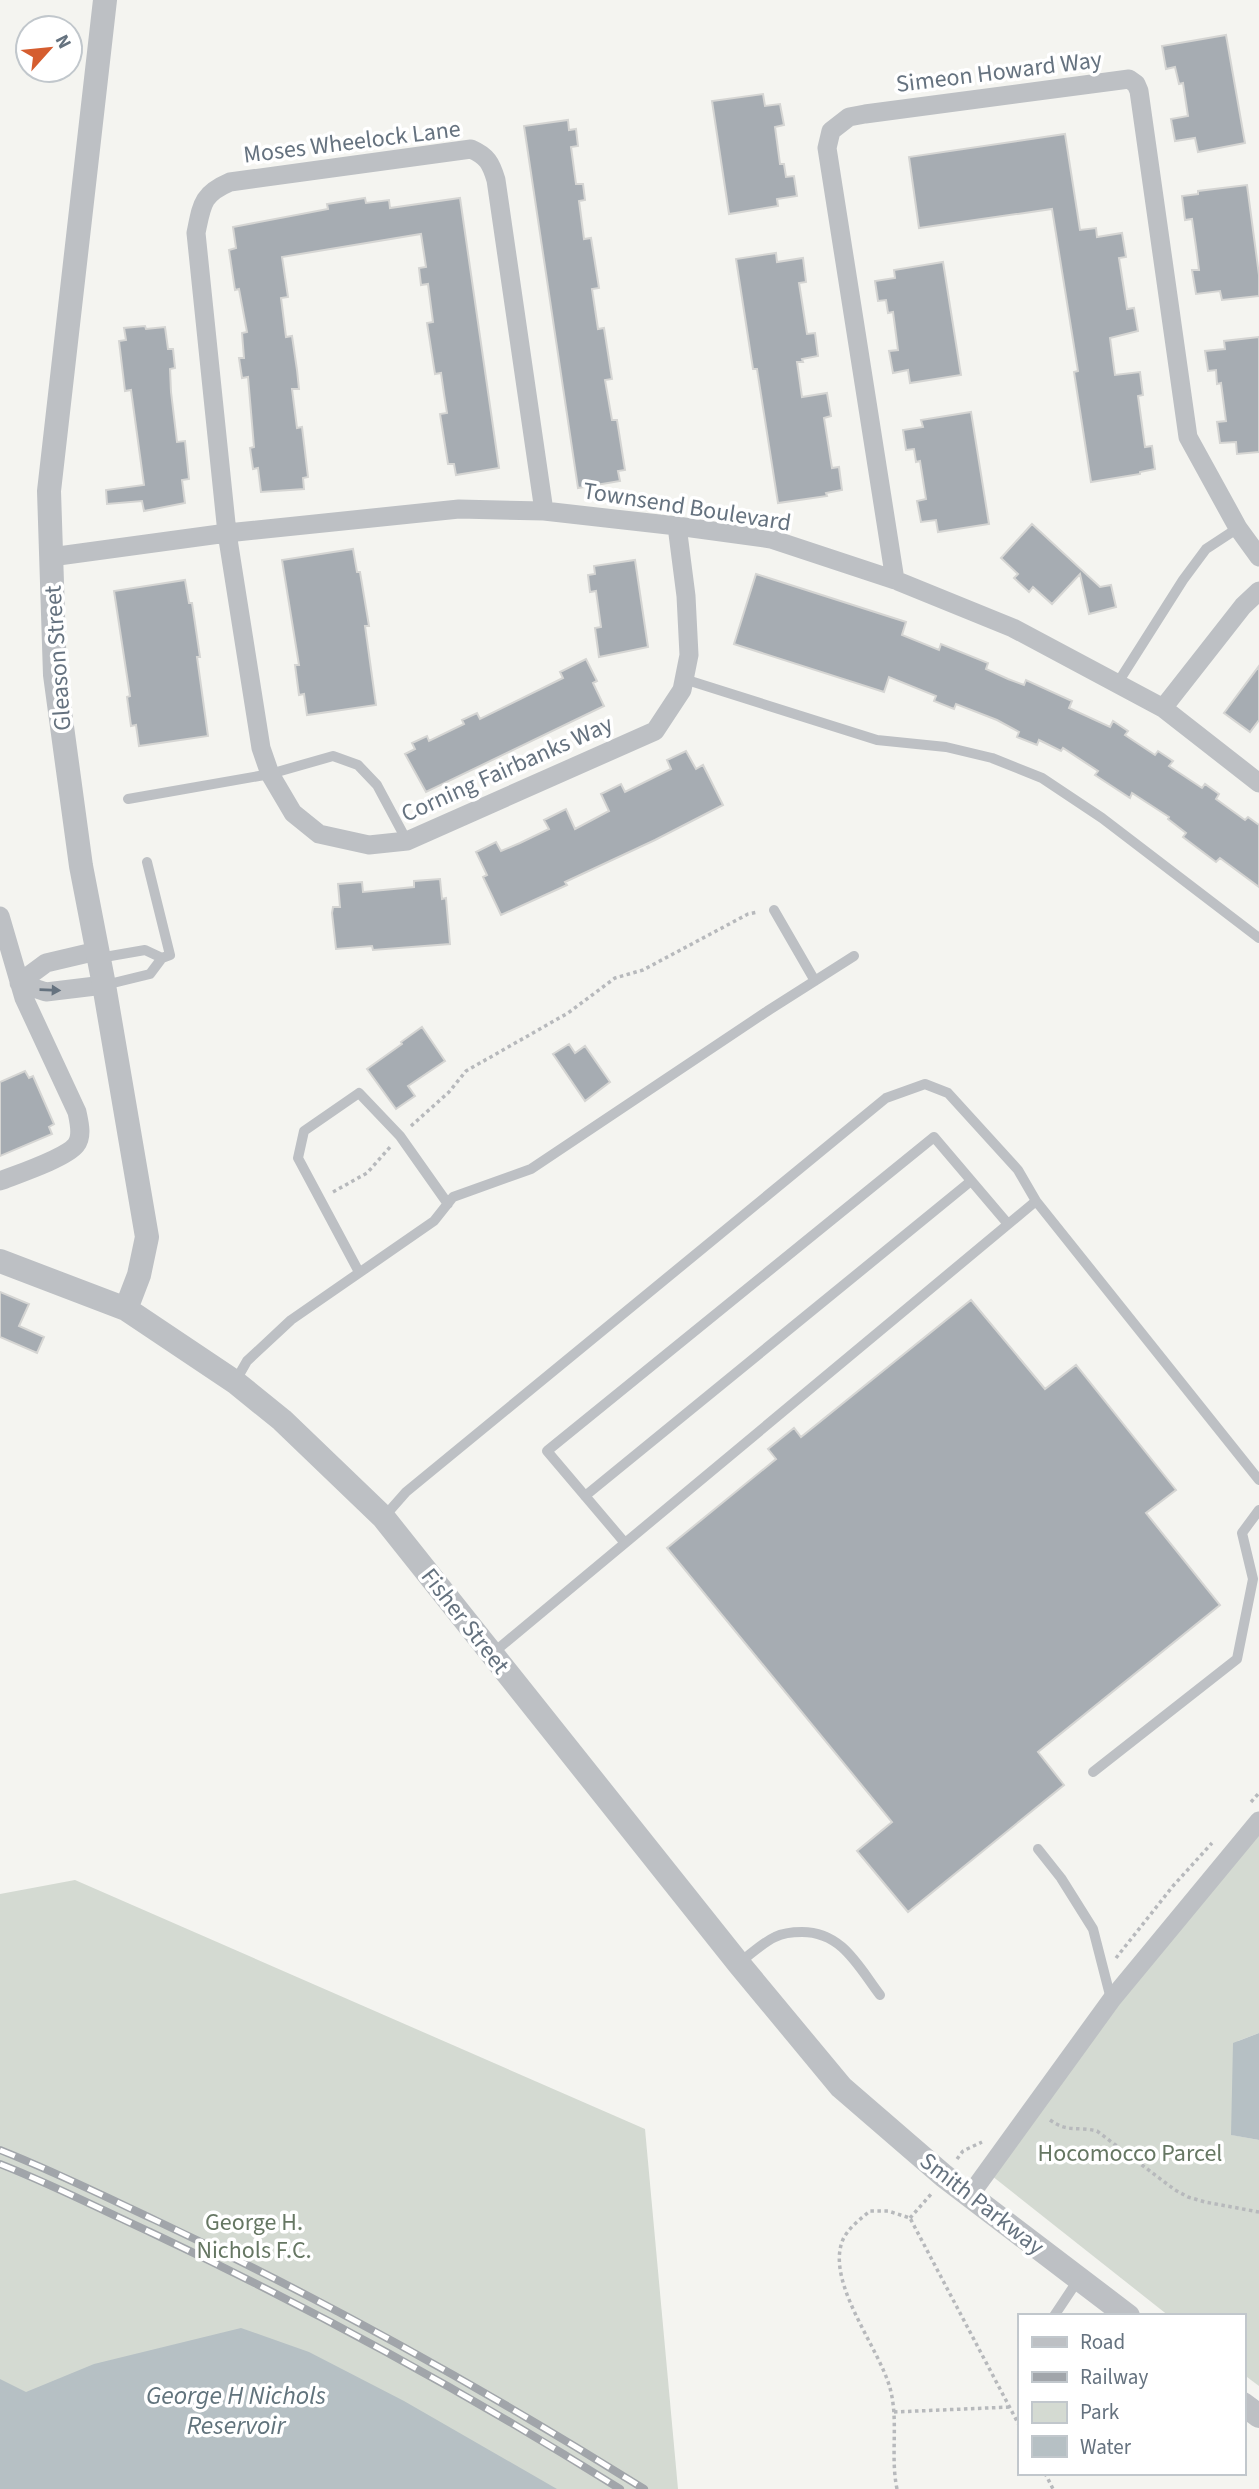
<svg xmlns="http://www.w3.org/2000/svg" width="1259" height="2489" font-family="'Source Sans 3',sans-serif">
	<rect width="100%" height="100%" fill="#f4f4f0"/>
	<!-- green -->
	<path fill="#d4dad2" d="M1259 1831V2033L1238 2041 1232 2135 1259 2140V2386L1243 2374V2316H1169L987 2172 1112 1999Z
		M75 1880 645 2129 678 2489H0V1894Z"/>
	<!-- water -->
	<path fill="#b6c0c4" d="M1259 2033V2140L1231 2135 1233 2043Z
		M241 2328 309 2352 404 2401 557 2489H0V2379L26 2392 94 2364Z"/>
	<!-- building -->
	<path fill="#a6acb2" stroke="#d5d5d3" stroke-width="2" d="M1226 35 1245 143 1198 152 1195 138 1175 141 1171 119 1188 116 1183 83 1179 84 1175 67 1166 69 1162 46Z
		M763 94 765 106 780 104 784 125 775 127 780 164H784L786 177 794 176 797 196 777 199 778 206 729 214 712 101Z
		M568 120 569 130 576 129 578 146 571 147 576 184H583L585 200 579 201 584 239 591 238 599 288 592 289 598 329 604 328 612 379 605 380 612 420H617L625 470 618 471 620 481 578 488 524 126Z
		M1065 134 1080 230 1096 228 1097 237 1122 233 1126 257 1119 258 1127 309 1134 308 1138 331 1110 338 1115 375 1140 372 1143 395 1138 396 1145 447 1152 446 1155 469 1140 472V474L1091 482 1074 372 1078 371 1052 209 919 228 909 157Z
		M1247 185 1259 275V296L1222 300 1220 291 1196 294 1192 270H1199L1196 247 1192 219 1185 220 1182 196 1198 194V191Z
		M365 198 366 203 389 200 390 208 460 198 499 468 456 475 454 464H448L440 414 447 413 444 394 441 373 435 374 427 323 433 322 428 284 421 285 419 268 426 267 421 234 282 257 288 297 281 298 286 337 292 336 297 370 299 389H292L297 428 302 427 308 477 303 478 304 489 261 492 258 468 253 469 250 448 254 447 248 377 242 378 239 358H244L242 333 247 332 239 289 235 290 229 250 236 248 233 227 328 209 327 204Z
		M776 253 777 262 803 258 806 282 799 283 807 334 815 333 818 356 802 359 803 362H797L802 397 827 393 831 416 824 418 832 468 839 467 842 490 826 493 827 496 778 503 757 369H753L736 259Z
		M943 262 961 375 910 383 908 370 893 373 889 351 898 350 893 312 888 313 886 300 878 301 875 281 895 278 894 270Z
		M145 326 146 329 165 327 168 349H173L175 368 170 369 171 392 177 442 185 441 189 479 182 480 185 503 144 511 142 501 107 504 106 490 144 485 131 390 125 391 119 341 126 340 124 328Z
		M1259 337V452L1237 454 1236 442 1220 443 1217 422 1226 421 1221 383 1217 384 1216 370 1208 371 1205 351 1225 349 1224 341Z
		M971 412 989 524 938 532 936 520 921 522 917 501 926 499 920 461 916 462 914 449 906 450 903 430 923 427 921 420Z
		M1032 524 1100 587 1111 585 1116 607 1089 614 1080 574 1052 604 1033 587 1029 592 1014 578 1018 574 1001 558Z
		M353 549 357 572H360L369 626H365L376 705 307 715 304 694 299 695 295 665H299L282 560Z
		M635 560 648 647 599 657 595 628 601 627 596 591 590 592 588 575 595 574 594 566Z
		M756 574 906 622 902 635 939 650 941 644 988 663 986 669 1008 679 1024 685 1026 680 1072 701 1069 708 1110 727 1113 721 1128 731 1125 735 1155 755 1158 751 1173 761 1169 766 1202 788 1205 784 1219 794 1216 799 1245 820 1248 817 1259 825V887L1220 858 1216 862 1183 837 1186 833 1168 819 1169 817 1132 793 1130 798 1095 775 1098 771 1063 748 1061 751 1039 740 1037 745 1017 737 1019 732 997 720 956 704 954 709 934 701 936 696 889 677 884 692 734 644Z
		M185 580 189 603H192L200 657H197L208 736 139 746 136 725 131 726 127 697 130 696 114 591Z
		M586 659 597 681 593 683 604 706 426 792 405 754 415 749 412 743 427 736 429 741 464 724 462 720 477 713 480 719 563 678 560 672Z
		M1259 666V720L1250 732 1224 713Z
		M686 751 696 769 703 765 723 805 655 840 565 882 567 885 501 915 483 877 487 875 476 852 496 842 501 851 520 843 549 829 544 820 566 809 575 829 609 811 601 794 621 784 625 792 671 769 667 760Z
		M440 879 442 899 446 898 450 944 373 950 372 946 336 949 332 913 333 907H340L338 884 362 882 363 892 414 887V881Z
		M422 1027 445 1061 408 1086 415 1096 396 1109 367 1069 402 1044 401 1042Z
		M569 1044 575 1053 585 1046 610 1082 585 1101 553 1054Z
		M25 1071 29 1078 33 1076 54 1124 49 1127 52 1134 0 1156V1082Z
		M0 1292 29 1304 19 1326 44 1337 37 1353 0 1337Z
		M971 1300 1045 1389 1076 1365 1176 1490 1146 1513 1220 1605 1038 1752 1064 1785 908 1912 857 1851 892 1822 667 1548 776 1459 768 1449 794 1428 801 1437Z"/>
	<g fill="none" stroke-linecap="round" stroke-linejoin="round">
		<!-- path -->
		<path stroke="#b7b9bc" stroke-width="3.5" stroke-dasharray="3.5 3.5" stroke-linecap="butt" d="M411 1126 449 1092 466 1071 568 1013 615 978 643 970 748 914 758 912
			M333 1192 367 1173 391 1146
			M1251 1802 1259 1793
			M1116 1958 1173 1886 1212 1843
			M1050 2120C1068 2133 1077 2126 1097 2131L1175 2190 1188 2197 1205 2202 1259 2212
			M957 2159 963 2151 982 2142
			M910 2218 932 2193
			M894 2412 1010 2407
			M1045 2473 1053 2489
			M897 2489C890 2456 899 2421 890 2388 879 2348 827 2284 842 2242 846 2230 860 2219 870 2211H888L910 2218 1019 2425"/>
		<!-- service -->
		<path stroke="#bdc0c4" stroke-width="10" d="M684 679 877 740 946 747 992 758 1042 778 1102 818 1259 938
			M1117 684 1183 580 1206 549 1238 528
			M128 799 270 774 333 756 358 765 377 785 407 841
			M147 862 170 955 162 958
			M774 910 815 981
			M99 958 145 950 162 958 150 974 105 985
			M1036 1201 1259 1480
			M359 1272 298 1158 304 1131 359 1093 400 1136 448 1204
			M235 1382 247 1361 291 1320 434 1221 453 1197 531 1169 769 1010 854 956
			M585 1496 971 1181
			M384 1517 406 1492 886 1098 925 1084 948 1093 1018 1170 1036 1201 493 1653
			M625 1543 547 1451 934 1137 1008 1224
			M1093 1772 1237 1659 1253 1579 1242 1533 1259 1510
			M1038 1849 1061 1878 1093 1929 1111 1999
			M739 1963C750 1955 762 1943 775 1937 783 1933 793 1932 802 1932 842 1932 858 1966 880 1995
			M1054 2316 1078 2280"/>
		<!-- minor -->
		<path stroke="#bdc0c4" stroke-width="19" d="M544 511 496 180C491 163 487 156 471 149L230 182C202 194 202 204 196 233L227 533 261 748 270 774 293 813 319 834 369 845 407 841 655 731 682 690 689 655 686 596 677 526
			M51 557 227 533 459 509 544 511 677 526 771 539 895 580 1013 628 1163 708 1259 783
			M895 580 827 148 831 131 849 117 865 114 1129 79 1136 84 1139 91 1188 437 1238 528 1259 557
			M1163 708 1243 606 1259 591
			M0 916 24 998 77 1112C79 1122 83 1136 76 1145 66 1158 18 1174 0 1181
			M97 951 46 963 19 983 46 992 104 985
			M970 2195 1112 1999 1259 1821"/>
		<!-- tertiary -->
		<path stroke="#bdc0c4" stroke-width="24" d="M105 0 49 491 55 675 81 866 104 985 147 1237 139 1275 126 1309
			M0 1261 126 1309 235 1382 282 1420 383 1517 739 1964 841 2087 944 2176 1128 2316
			M1243 2404 1259 2416"/>
		<defs>
			<path id="rail" d="M0 2150C53 2171 104 2196 155 2220 323 2299 486 2390 644 2489
				M0 2164C51 2184 100 2209 150 2232 311 2308 469 2394 620 2489"/>
		</defs>
		<!-- rail casing -->
		<use href="#rail" stroke="#a1a5aa" stroke-width="8"/>
		<!-- rail -->
		<use href="#rail" stroke="#fff" stroke-width="5" stroke-dasharray="16" stroke-linecap="butt"/>
	</g>
	<!-- one-way arrows -->
	<defs><path id="oneway-solid" d="M-6-.8H1V-3.2L6.5 0L1 3.2V.8H-6Z" transform="scale(1.75)"/></defs>
	<use fill="#65727f" href="#oneway-solid" transform="translate(50 990) rotate(2)"/>
	<g text-anchor="middle" dominant-baseline="central" stroke-width="7" stroke-linejoin="round" paint-order="stroke">
		<!-- street labels -->
		<g font-size="24" fill="#65727f" stroke="#fff">
			<text transform="translate(999 72) rotate(-7)">Simeon Howard Way</text>
			<text transform="translate(352 142) rotate(-7)">Moses Wheelock Lane</text>
			<text transform="translate(687 507) rotate(9)">Townsend Boulevard</text>
			<text transform="translate(58 658) rotate(-94)">Gleason Street</text>
			<text transform="translate(507 769) rotate(-24)">Corning Fairbanks Way</text>
			<text transform="translate(465 1621) rotate(52)">Fisher Street</text>
			<text transform="translate(982 2204) rotate(38)">Smith Parkway</text>
		</g>
		<!-- park labels -->
		<g font-size="24" fill="#667763" stroke="#fff">
			<text x="1130" y="2153">Hocomocco Parcel</text>
			<text x="254" y="2222">George H.<tspan x="254" dy="28">Nichols F.C.</tspan></text>
		</g>
		<!-- water labels -->
		<g font-size="26" font-style="italic" fill="#61737c" stroke="#fff">
			<text x="236" y="2395">George H Nichols<tspan x="236" dy="30">Reservoir</tspan></text>
		</g>
	</g>
	<!-- legend -->
	<rect x="1018" y="2314" width="228" height="161" fill="#ffffff" stroke="#c1c7cc" stroke-width="2"/>
	<rect x="1032" y="2337" width="35" height="10" fill="#bdc0c4" stroke="#c1c7cc" stroke-width="2"/>
	<text x="1080" y="2349" font-size="21" fill="#65727f">Road</text>
	<rect x="1032" y="2372" width="35" height="10" fill="#a1a5aa" stroke="#c1c7cc" stroke-width="2"/>
	<text x="1080" y="2384" font-size="21" fill="#65727f">Railway</text>
	<rect x="1032" y="2402" width="35" height="21" fill="#d4dad2" stroke="#c1c7cc" stroke-width="2"/>
	<text x="1080" y="2419" font-size="21" fill="#65727f">Park</text>
	<rect x="1032" y="2436" width="35" height="21" fill="#b6c0c4" stroke="#c1c7cc" stroke-width="2"/>
	<text x="1080" y="2454" font-size="21" fill="#65727f">Water</text>
	<!-- north arrow -->
	<g transform="translate(49 49) rotate(63)"><circle r="33" fill="#ffffff" stroke="#c1c7cc" stroke-width="2"/>
	<path d="M0-5L12 26L0 18L-12 26Z" fill="#d55d2f"/>
	<text y="-10" font-size="19" font-weight="bold" text-anchor="middle" fill="#65727f">N</text>
	</g>
</svg>
